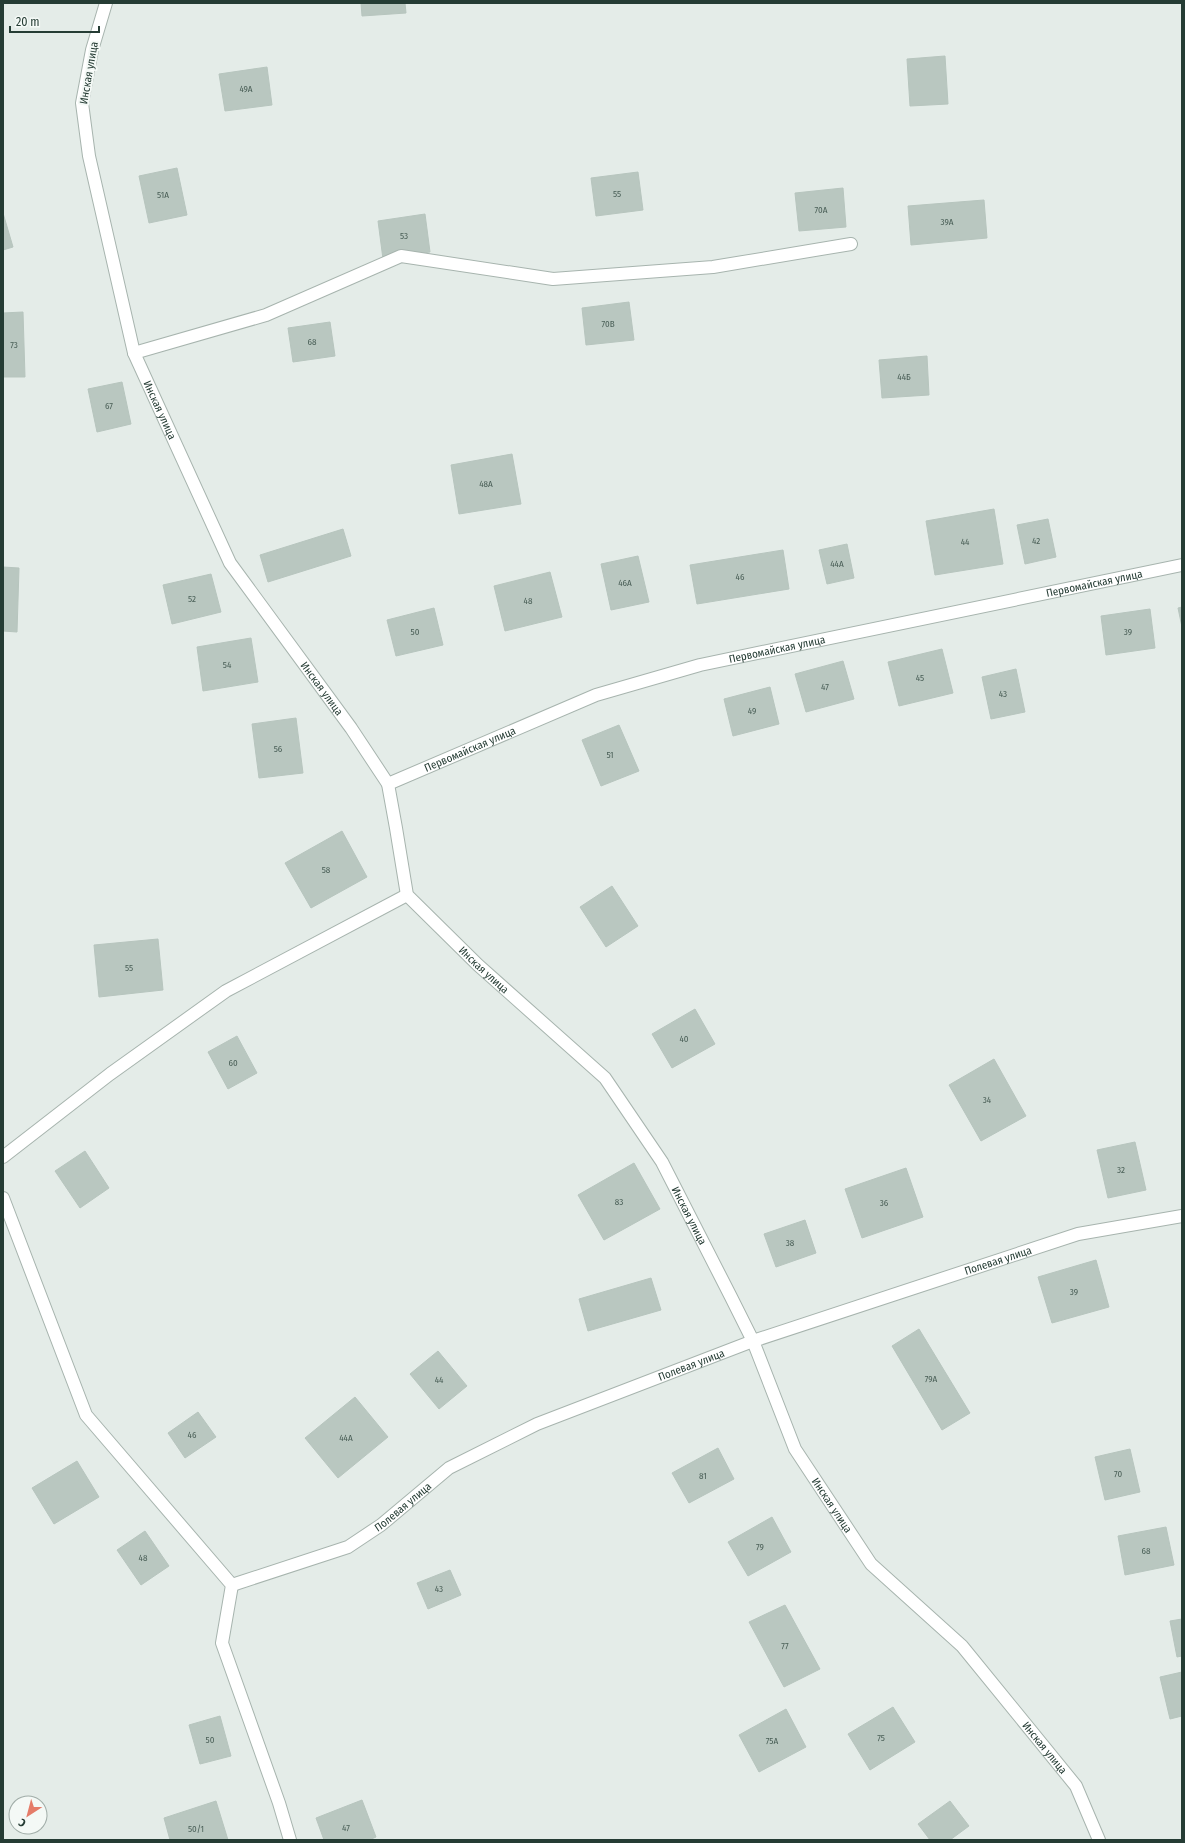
<svg xmlns="http://www.w3.org/2000/svg" width="1185" height="1843" font-family="'Fira Sans Condensed',sans-serif">
	<rect width="100%" height="100%" fill="#e4ece8"/>
	<!-- building -->
	<path fill="#b9c7c0" stroke="#b7c5be" d="M361 3H405L406 13 362 16Z
		M945 56 948 104 910 106 907 59Z
		M267 67 272 105 225 111 219 74Z
		M177 168 187 215 149 223 139 176Z
		M638 172 643 210 596 216 591 178Z
		M843 188 846 227 799 231 795 193Z
		M984 200 987 238 911 245 908 206Z
		M3 213 13 247 3 250Z
		M425 214 430 252 383 259 378 221Z
		M629 302 634 340 586 345 582 308Z
		M23 312 25 377H3V313Z
		M330 322 335 356 293 362 288 328Z
		M927 356 929 395 882 398 879 360Z
		M122 382 131 424 97 432 88 389Z
		M512 454 521 504 459 514 451 465Z
		M994 509 1003 564 935 575 926 521Z
		M1048 519 1056 557 1025 564 1017 525Z
		M343 529 351 556 268 582 260 555Z
		M847 544 854 578 827 584 819 550Z
		M783 550 789 589 697 604 690 565Z
		M638 556 649 602 611 610 601 564Z
		M3 567 19 568 17 632 3 631Z
		M550 572 562 617 505 631 494 586Z
		M211 574 221 612 172 624 163 585Z
		M1182 607V627L1178 608Z
		M434 608 443 645 396 656 387 620Z
		M1150 609 1155 648 1106 655 1101 616Z
		M251 638 258 682 203 691 197 647Z
		M942 649 953 693 899 706 888 662Z
		M843 661 854 699 806 712 795 674Z
		M1016 669 1025 712 991 719 982 677Z
		M770 687 779 724 733 736 724 699Z
		M296 718 303 773 259 778 252 724Z
		M619 725 639 771 601 786 582 740Z
		M342 831 367 877 311 908 285 863Z
		M612 886 638 926 606 947 580 907Z
		M158 939 163 990 99 997 94 945Z
		M695 1009 715 1044 672 1068 652 1034Z
		M237 1036 257 1073 228 1089 208 1052Z
		M994 1059 1026 1116 981 1141 949 1085Z
		M1135 1142 1146 1190 1108 1198 1097 1150Z
		M85 1151 109 1188 80 1208 55 1171Z
		M634 1163 660 1209 604 1240 578 1195Z
		M906 1168 923 1217 862 1238 845 1189Z
		M805 1220 816 1253 776 1267 764 1234Z
		M1096 1260 1109 1307 1052 1323 1038 1277Z
		M651 1278 661 1310 588 1331 579 1299Z
		M919 1329 970 1413 942 1430 892 1346Z
		M438 1351 467 1386 439 1409 410 1374Z
		M355 1397 388 1437 338 1478 305 1438Z
		M198 1412 216 1437 185 1458 168 1433Z
		M718 1448 734 1479 689 1503 672 1473Z
		M1130 1449 1140 1492 1105 1500 1095 1457Z
		M77 1461 99 1497 54 1524 32 1488Z
		M772 1517 791 1552 748 1576 728 1542Z
		M1166 1527 1174 1565 1125 1575 1118 1536Z
		M145 1531 169 1566 141 1585 117 1550Z
		M450 1570 461 1595 428 1609 417 1583Z
		M785 1605 820 1669 784 1687 749 1622Z
		M1182 1619V1656L1177 1657 1170 1621Z
		M1182 1672V1716L1170 1719 1160 1677Z
		M893 1707 915 1742 870 1770 848 1734Z
		M786 1709 806 1747 759 1772 739 1735Z
		M220 1716 231 1756 200 1764 189 1725Z
		M362 1800 376 1837 369 1840H324L316 1818Z
		M216 1801 228 1840H170L164 1818Z
		M950 1801 969 1826 950 1840H930L918 1824Z"/>
	<g fill="none" stroke-linecap="round" stroke-linejoin="round">
		<defs>
			<g id="minor">
				<path id="s1" d="M106 3 92 50 82 103 89 156 134 353 230 563 351 728 388 784 396 828 407 895 478 965 605 1078 662 1162 731 1297 753 1341 795 1449 871 1564 962 1646 1076 1786 1099 1840"/>
				<path d="M134 353 266 315 401 256 553 279 713 267 851 244"/>
				<path id="s2" d="M388 784 596 695 700 665 1182 565"/>
				<path d="M3 1157 110 1074 226 991 407 895"/>
				<path d="M3 1198 86 1415 232 1585 222 1643 279 1803 290 1840"/>
				<path id="s3" d="M232 1585 348 1547 381 1525 449 1468 537 1424 753 1341 1078 1234 1182 1216"/>
			</g>
		</defs>
		<!-- minor casing -->
		<use href="#minor" stroke="#a7b4ae" stroke-width="14"/>
		<!-- minor -->
		<use href="#minor" stroke="#fff" stroke-width="12"/>
	</g>
	<g text-anchor="middle" dominant-baseline="central" stroke-width="4" stroke-linejoin="round" paint-order="stroke">
		<!-- number labels -->
		<g font-size="9" fill="#4a5f57">
			<text x="246" y="89">49А</text>
			<text x="617" y="194">55</text>
			<text x="163" y="195">51А</text>
			<text x="821" y="210">70А</text>
			<text x="947" y="222">39А</text>
			<text x="404" y="236">53</text>
			<text x="608" y="324">70В</text>
			<text x="312" y="342">68</text>
			<text x="14" y="345">73</text>
			<text x="904" y="377">44Б</text>
			<text x="109" y="406">67</text>
			<text x="486" y="484">48А</text>
			<text x="1036" y="541">42</text>
			<text x="965" y="542">44</text>
			<text x="837" y="564">44А</text>
			<text x="740" y="577">46</text>
			<text x="625" y="583">46А</text>
			<text x="192" y="599">52</text>
			<text x="528" y="601">48</text>
			<text x="415" y="632">50</text>
			<text x="1128" y="632">39</text>
			<text x="227" y="665">54</text>
			<text x="920" y="678">45</text>
			<text x="825" y="687">47</text>
			<text x="1003" y="694">43</text>
			<text x="752" y="711">49</text>
			<text x="278" y="749">56</text>
			<text x="610" y="755">51</text>
			<text x="326" y="870">58</text>
			<text x="129" y="968">55</text>
			<text x="684" y="1039">40</text>
			<text x="233" y="1063">60</text>
			<text x="987" y="1100">34</text>
			<text x="1121" y="1170">32</text>
			<text x="619" y="1202">83</text>
			<text x="884" y="1203">36</text>
			<text x="790" y="1243">38</text>
			<text x="1074" y="1292">39</text>
			<text x="931" y="1379">79А</text>
			<text x="439" y="1380">44</text>
			<text x="192" y="1435">46</text>
			<text x="346" y="1438">44А</text>
			<text x="1118" y="1474">70</text>
			<text x="703" y="1476">81</text>
			<text x="760" y="1547">79</text>
			<text x="1146" y="1551">68</text>
			<text x="143" y="1558">48</text>
			<text x="439" y="1589">43</text>
			<text x="785" y="1646">77</text>
			<text x="881" y="1738">75</text>
			<text x="210" y="1740">50</text>
			<text x="772" y="1741">75А</text>
			<text x="346" y="1828">47</text>
			<text x="196" y="1829">50/1</text>
		</g>
		<!-- street labels -->
		<g font-size="11" fill="#253c34" stroke="#f4f9f6">
			<text transform="translate(89 73) rotate(-80)">Инская улица</text>
			<text stroke="none"><textPath href="#s1" startOffset="421">Инская улица</textPath></text>
			<text stroke="none"><textPath href="#s2" startOffset="737">Первомайская улица</textPath></text>
			<text stroke="none"><textPath href="#s2" startOffset="413">Первомайская улица</textPath></text>
			<text stroke="none"><textPath href="#s1" startOffset="745">Инская улица</textPath></text>
			<text stroke="none"><textPath href="#s2" startOffset="89">Первомайская улица</textPath></text>
			<text stroke="none"><textPath href="#s1" startOffset="1081">Инская улица</textPath></text>
			<text stroke="none"><textPath href="#s1" startOffset="1405">Инская улица</textPath></text>
			<text stroke="none"><textPath href="#s3" startOffset="838">Полевая улица</textPath></text>
			<text stroke="none"><textPath href="#s3" startOffset="514">Полевая улица</textPath></text>
			<text stroke="none"><textPath href="#s1" startOffset="1729">Инская улица</textPath></text>
			<text stroke="none"><textPath href="#s3" startOffset="190">Полевая улица</textPath></text>
			<text stroke="none"><textPath href="#s1" startOffset="2053">Инская улица</textPath></text>
		</g>
	</g>
	<!-- border -->
	<rect width="1185" height="1843" fill="none" stroke="#253c34" stroke-width="8"/>
	<!-- north arrow -->
	<g transform="translate(28 1815) rotate(216)"><circle r="19" fill="#f4f9f6" stroke="#a1ada8"/>
	<path d="M0-3L7 15L0 10L-7 15Z" fill="#e57c69"/>
	<text y="-6" font-size="11" font-weight="bold" text-anchor="middle" fill="#253c34">С</text>
	</g>
	<!-- scale -->
	<path d="M10 26v6h89v-6" fill="none" stroke="#253c34" stroke-width="2"/>
	<text x="16" y="26" font-size="12" fill="#253c34" stroke="#f4f9f6" stroke-width="3" paint-order="stroke">20 m</text>
</svg>
